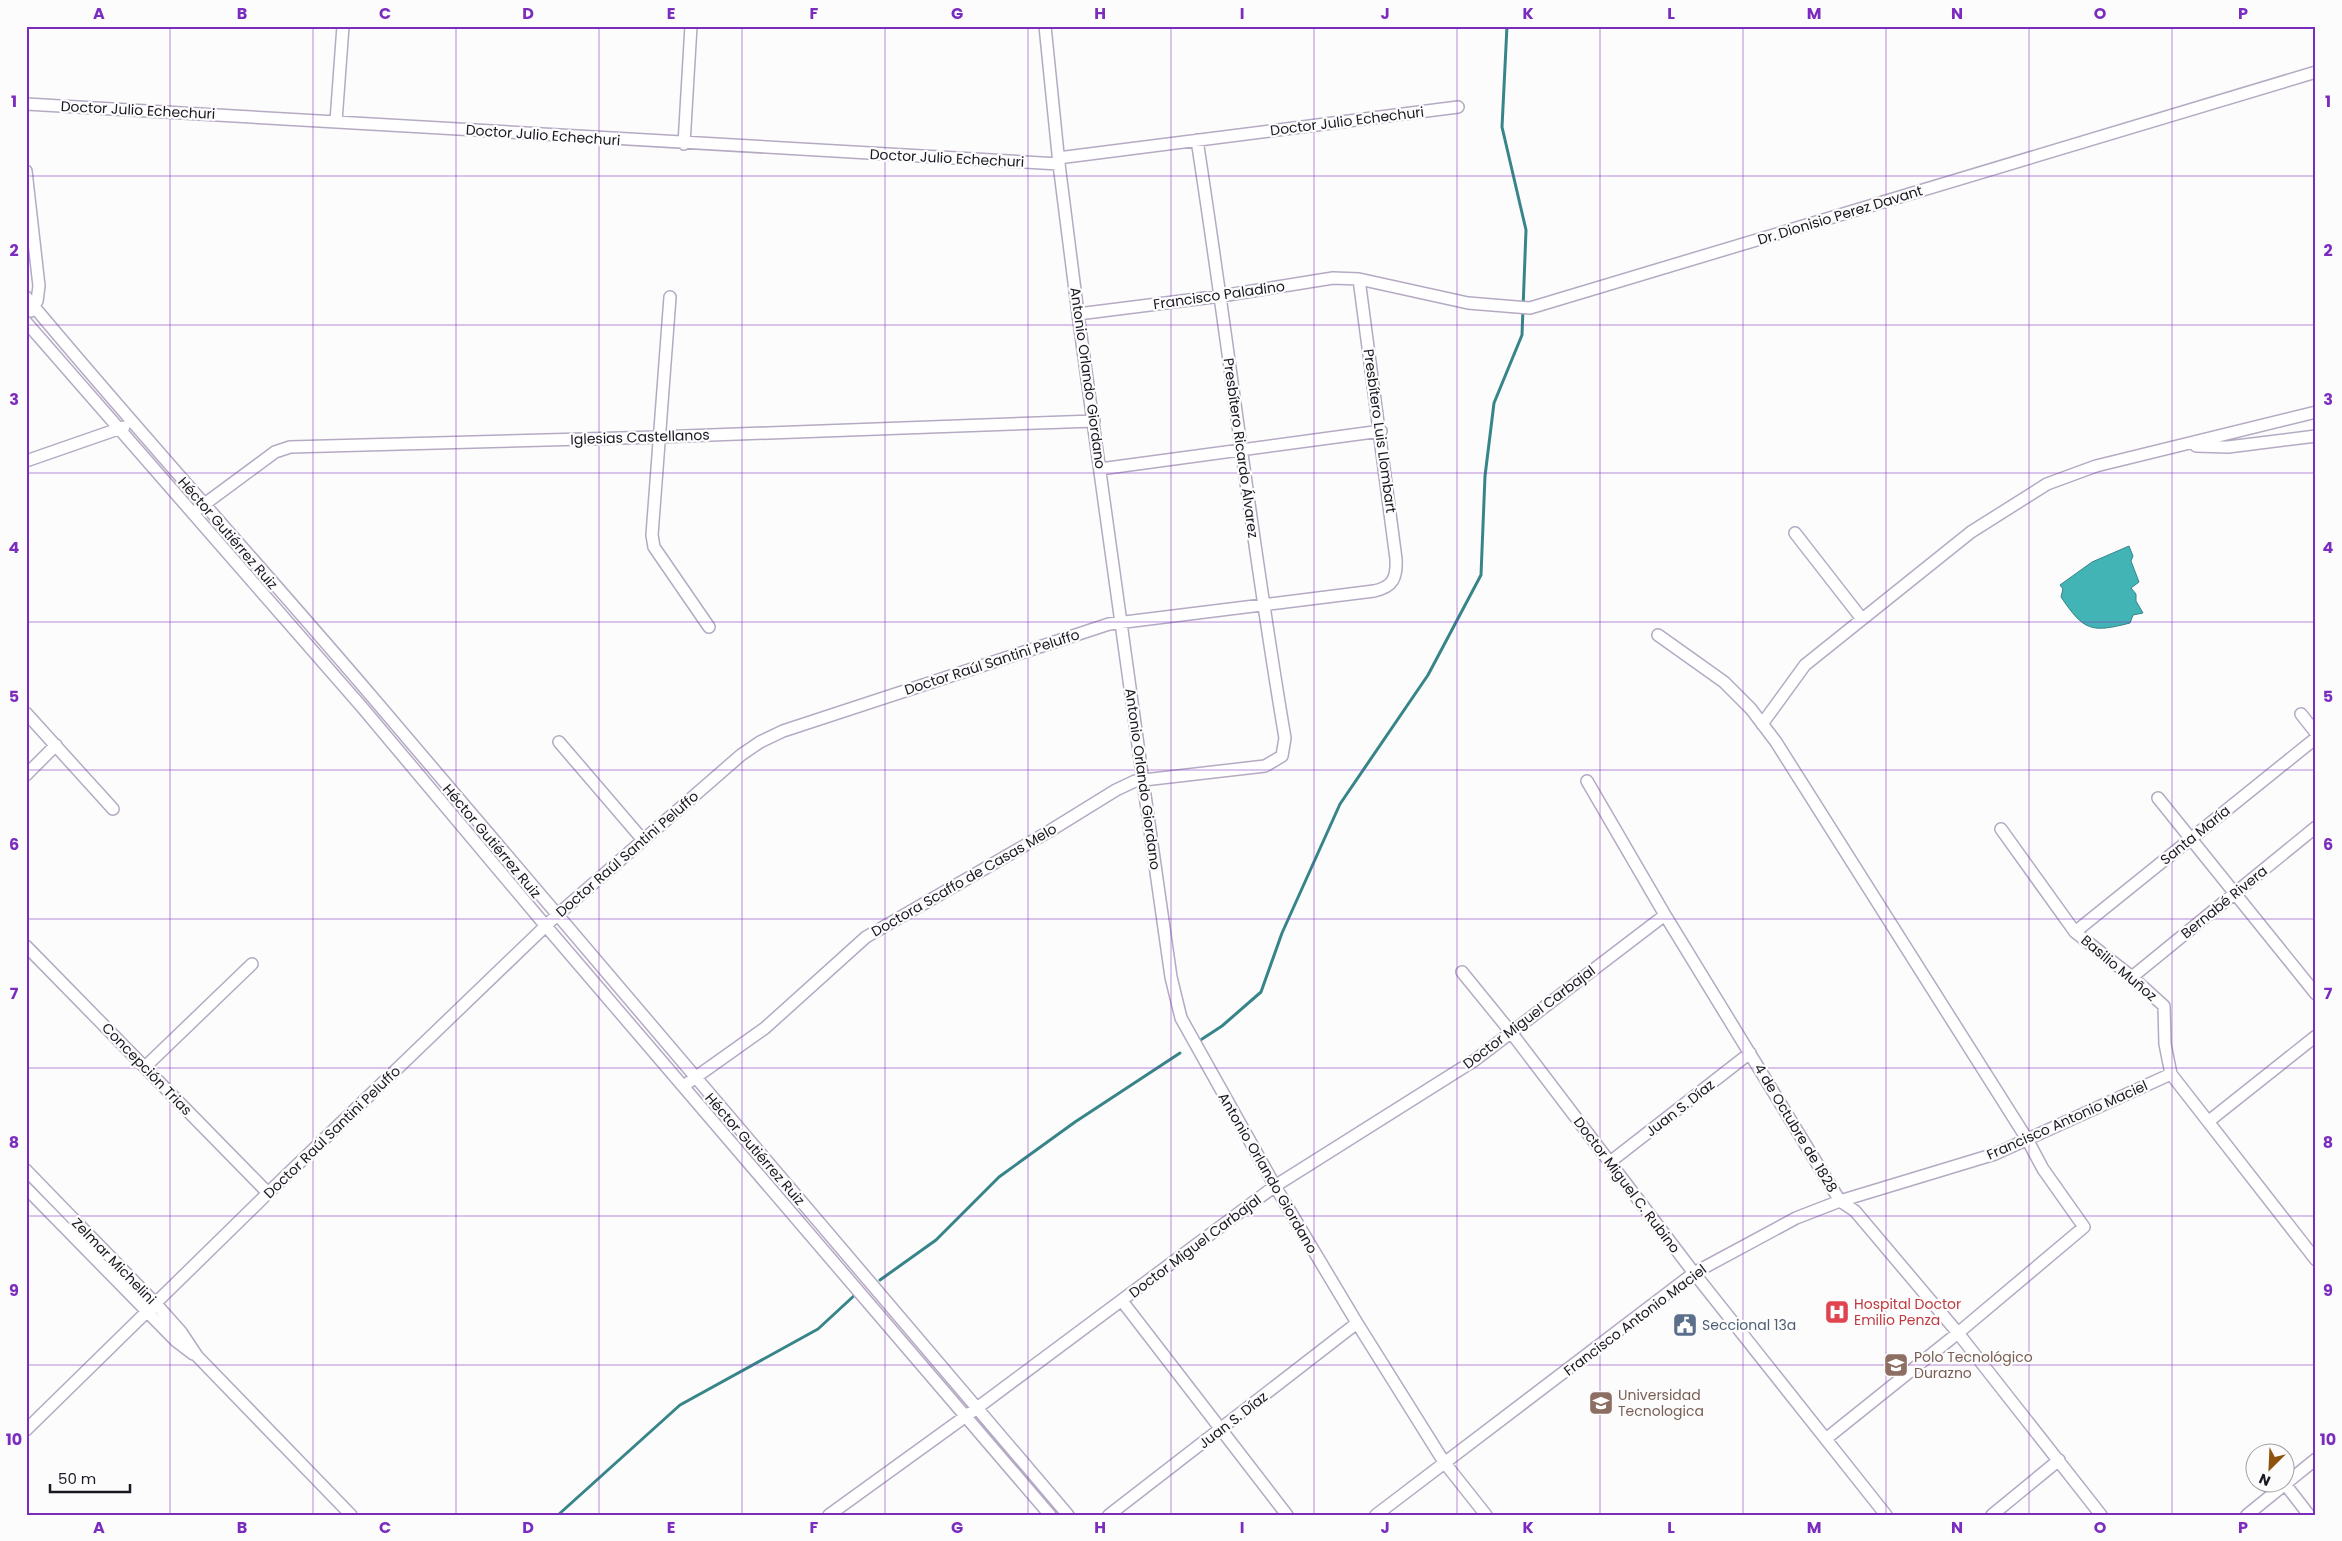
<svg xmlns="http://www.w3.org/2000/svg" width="2342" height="1541" font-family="Poppins,sans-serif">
	<rect width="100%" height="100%" fill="#fcfcfc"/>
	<!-- water -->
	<path fill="#43b4b6" stroke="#378589" d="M2129 546 2133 556 2131 561 2139 582 2131 588 2136 594V601L2143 613 2133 615 2130 623C2091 633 2084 631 2061 597L2063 589 2060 585 2092 562Z"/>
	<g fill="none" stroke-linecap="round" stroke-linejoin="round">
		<!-- stream -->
		<path stroke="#378589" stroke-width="3" d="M1199 1041 1222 1026 1261 992 1282 933 1340 804 1428 675 1481 575 1485 476 1494 403 1522 335 1526 230 1502 127 1507 26
			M880 1280 936 1240 999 1177 1075 1122 1180 1053
			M558 1515 680 1405 818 1329 857 1293"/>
		<defs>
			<path id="street" d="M1045 26 1059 164 1078 314 1143 781 1171 977 1181 1018 1275 1186 1357 1323 1444 1462 1486 1515
				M26 104C371 123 715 146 1059 164
				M336 121 343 26
				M684 144 691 26
				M1058 158 1458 107
				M26 171 39 286 37 301 31 311
				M26 297C139 433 259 564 374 699 605 971 836 1243 1068 1515
				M670 297 652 535 654 547 709 627
				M1078 314 1221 296 1333 278 1359 279 1468 303 1530 308 2316 72
				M26 322 361 706 545 925 1050 1515
				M2196 446 2228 447 2316 436
				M26 461 124 427
				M1100 469 1381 431
				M198 509 275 452 290 447 658 437 1094 421
				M1795 533 1862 619
				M1658 635 1724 682 1751 709 1776 742 2027 1139 2043 1169 2084 1227 1958 1333 1827 1438
				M26 713 113 809
				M2301 714 2316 733
				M1762 724 1805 665 1971 532 2047 484 2096 466 2316 412
				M559 742 643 840
				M26 775 56 745
				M1587 781 1665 915 1840 1201 1855 1211 1958 1333 2101 1515
				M2158 798 2316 994
				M2001 829 2075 932 2132 977 2164 1006 2165 1044 2171 1074 2316 1260
				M2075 932 2316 738
				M26 946 268 1193
				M1462 972 1510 1031 1694 1273 1886 1515
				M2132 977 2316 827
				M145 1067 252 964
				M689 1082 765 1028 866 937 1048 832 1116 790 1135 781 1265 766 1282 756 1285 738C1251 539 1228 339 1197 140
				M2209 1121 2316 1036
				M1610 1162 1750 1053
				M26 1170 156 1304 181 1332 197 1356 351 1515
				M26 1188 176 1341 193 1354
				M1122 1301 1287 1515
				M26 1430 268 1193 556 916 741 755 760 742 783 731 1109 624 1374 591C1393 587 1397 578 1396 559L1359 279
				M2285 1484 2309 1515
				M829 1515 977 1408 1275 1186 1475 1060 1665 915
				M1109 1515 1357 1323
				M1376 1515 1694 1273 1796 1218 1840 1201 1995 1154 2171 1074
				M1992 1515 2059 1460
				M2247 1515 2316 1459"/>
		</defs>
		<!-- street casing -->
		<use href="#street" stroke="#b5aac3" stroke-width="14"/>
		<!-- street -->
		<use href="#street" stroke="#fff" stroke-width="11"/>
	</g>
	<!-- grid -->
	<path fill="none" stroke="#7b2cbf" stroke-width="1" stroke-opacity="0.55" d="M170 26V1515M313 26V1515M456 26V1515M599 26V1515M742 26V1515M885 26V1515M1028 26V1515M1171 26V1515M1314 26V1515M1457 26V1515M1600 26V1515M1743 26V1515M1886 26V1515M2029 26V1515M2172 26V1515M26 176H2316M26 325H2316M26 473H2316M26 622H2316M26 770H2316M26 919H2316M26 1068H2316M26 1216H2316M26 1365H2316"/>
	<!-- icons -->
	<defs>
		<symbol id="hospital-square" viewBox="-11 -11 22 22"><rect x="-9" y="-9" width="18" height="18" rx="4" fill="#e0444e" stroke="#fcfcfc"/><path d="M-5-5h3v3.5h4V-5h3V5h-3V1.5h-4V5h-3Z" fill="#fff"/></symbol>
		<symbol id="civic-square" viewBox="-11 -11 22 22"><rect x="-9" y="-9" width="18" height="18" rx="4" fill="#5c6f8a" stroke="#fcfcfc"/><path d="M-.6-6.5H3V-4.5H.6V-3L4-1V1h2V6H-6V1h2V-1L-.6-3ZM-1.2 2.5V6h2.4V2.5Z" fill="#fff"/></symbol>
		<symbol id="school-square" viewBox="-11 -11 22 22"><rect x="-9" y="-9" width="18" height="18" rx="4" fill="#8d6e63" stroke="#fcfcfc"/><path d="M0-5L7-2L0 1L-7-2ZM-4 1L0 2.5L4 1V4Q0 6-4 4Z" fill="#fff"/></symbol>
		<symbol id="university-square" viewBox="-11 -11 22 22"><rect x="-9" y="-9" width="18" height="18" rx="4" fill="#8d6e63" stroke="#fcfcfc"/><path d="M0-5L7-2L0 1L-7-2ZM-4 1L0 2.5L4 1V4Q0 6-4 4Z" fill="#fff"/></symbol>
	</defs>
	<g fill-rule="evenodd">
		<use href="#hospital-square" x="1823" y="1298" width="28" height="28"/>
		<use href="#civic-square" x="1671" y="1311" width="28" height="28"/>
		<use href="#school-square" x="1882" y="1351" width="28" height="28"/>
		<use href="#university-square" x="1587" y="1389" width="28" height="28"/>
	</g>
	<g text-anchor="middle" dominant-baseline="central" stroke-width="4.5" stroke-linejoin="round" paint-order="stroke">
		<!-- street labels -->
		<g font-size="14" fill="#1b1721" stroke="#fcfcfc">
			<text transform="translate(138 110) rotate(3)">Doctor Julio Echechuri</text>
			<text transform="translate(1347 121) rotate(-7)">Doctor Julio Echechuri</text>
			<text transform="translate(543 135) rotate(4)">Doctor Julio Echechuri</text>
			<text transform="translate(947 158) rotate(3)">Doctor Julio Echechuri</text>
			<text transform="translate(1840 215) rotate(-17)">Dr. Dionisio Perez Davant</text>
			<text transform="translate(1219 295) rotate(-8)">Francisco Paladino</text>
			<text transform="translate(1088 378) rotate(82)">Antonio Orlando Giordano</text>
			<text transform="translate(1380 431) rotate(82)">Presbítero Luis Llombart</text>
			<text transform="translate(640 437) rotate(-2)">Iglesias Castellanos</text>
			<text transform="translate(1241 448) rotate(82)">Presbítero Ricardo Álvarez</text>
			<text transform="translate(228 533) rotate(49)">Héctor Gutiérrez Ruiz</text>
			<text transform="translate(992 662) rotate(-18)">Doctor Raúl Santini Peluffo</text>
			<text transform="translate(1143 779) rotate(82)">Antonio Orlando Giordano</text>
			<text transform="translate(2195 835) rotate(-39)">Santa María</text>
			<text transform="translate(492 841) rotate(50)">Héctor Gutiérrez Ruiz</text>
			<text transform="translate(627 854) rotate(-41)">Doctor Raúl Santini Peluffo</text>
			<text transform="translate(964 880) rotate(-30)">Doctora Scaffo de Casas Melo</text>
			<text transform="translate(2224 902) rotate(-39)">Bernabé Rivera</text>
			<text transform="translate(2119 968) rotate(40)">Basilio Muñoz</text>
			<text transform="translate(1529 1017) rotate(-37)">Doctor Miguel Carbajal</text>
			<text transform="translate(147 1069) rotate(46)">Concepción Trias</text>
			<text transform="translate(1680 1108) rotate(-38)">Juan S. Díaz</text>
			<text transform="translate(2067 1120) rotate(-24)">Francisco Antonio Maciel</text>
			<text transform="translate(1796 1128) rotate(59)">4 de Octubre de 1828</text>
			<text transform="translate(332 1132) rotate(-44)">Doctor Raúl Santini Peluffo</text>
			<text transform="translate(755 1149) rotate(49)">Héctor Gutiérrez Ruiz</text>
			<text transform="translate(1268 1173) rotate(60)">Antonio Orlando Giordano</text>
			<text transform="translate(1627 1185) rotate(53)">Doctor Miguel C. Rubino</text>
			<text transform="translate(1195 1246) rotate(-37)">Doctor Miguel Carbajal</text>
			<text transform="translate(114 1261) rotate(46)">Zelmar Michelini</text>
			<text transform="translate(1635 1320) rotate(-37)">Francisco Antonio Maciel</text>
			<text transform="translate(1233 1420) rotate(-38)">Juan S. Díaz</text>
		</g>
		<!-- health labels -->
		<g font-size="14" fill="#be3a42" stroke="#fcfcfc" text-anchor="start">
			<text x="1854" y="1304">Hospital Doctor<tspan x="1854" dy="16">Emilio Penza</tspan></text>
		</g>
		<!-- service labels -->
		<g font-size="14" fill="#4e5e75" stroke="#fcfcfc" text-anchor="start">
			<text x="1702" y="1325">Seccional 13a</text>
		</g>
		<!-- education labels -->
		<g font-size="14" fill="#785e54" stroke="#fcfcfc" text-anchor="start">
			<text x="1914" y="1357">Polo Tecnológico<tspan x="1914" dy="16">Durazno</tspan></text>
			<text x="1618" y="1395">Universidad<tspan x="1618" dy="16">Tecnologica</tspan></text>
		</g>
	</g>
	<!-- border -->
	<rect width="2342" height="1541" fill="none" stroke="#fcfcfc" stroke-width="55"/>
	<!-- north arrow -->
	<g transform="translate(2270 1468) rotate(204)"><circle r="24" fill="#fcfcfc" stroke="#a2a0a4"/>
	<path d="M0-4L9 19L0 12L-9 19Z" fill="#8d540e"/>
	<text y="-8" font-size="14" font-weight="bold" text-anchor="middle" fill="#1b1721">N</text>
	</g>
	<!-- scale -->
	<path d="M50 1484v8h80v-8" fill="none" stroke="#1b1721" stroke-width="2.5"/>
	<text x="58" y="1484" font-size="15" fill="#1b1721" stroke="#fcfcfc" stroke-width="4" paint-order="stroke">50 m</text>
	<rect x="28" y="28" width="2286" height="1486" fill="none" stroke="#7b2cbf" stroke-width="2"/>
	<g font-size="16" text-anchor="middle" font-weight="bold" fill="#7b2cbf">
		<text x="99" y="19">A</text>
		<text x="242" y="19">B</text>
		<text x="385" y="19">C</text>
		<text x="528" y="19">D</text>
		<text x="671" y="19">E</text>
		<text x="814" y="19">F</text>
		<text x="957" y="19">G</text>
		<text x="1100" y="19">H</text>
		<text x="1242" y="19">I</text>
		<text x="1385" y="19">J</text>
		<text x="1528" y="19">K</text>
		<text x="1671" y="19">L</text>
		<text x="1814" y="19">M</text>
		<text x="1957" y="19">N</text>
		<text x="2100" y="19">O</text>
		<text x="2243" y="19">P</text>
		<text x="14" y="107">1</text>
		<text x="2328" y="107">1</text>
		<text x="14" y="256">2</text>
		<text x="2328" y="256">2</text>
		<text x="14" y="405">3</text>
		<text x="2328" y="405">3</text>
		<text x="14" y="553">4</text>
		<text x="2328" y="553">4</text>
		<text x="14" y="702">5</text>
		<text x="2328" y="702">5</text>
		<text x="14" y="850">6</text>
		<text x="2328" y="850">6</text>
		<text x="14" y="999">7</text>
		<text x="2328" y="999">7</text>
		<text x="14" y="1148">8</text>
		<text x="2328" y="1148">8</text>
		<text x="14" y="1296">9</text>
		<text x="2328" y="1296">9</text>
		<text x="14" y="1445">10</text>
		<text x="2328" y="1445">10</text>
		<text x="99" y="1533">A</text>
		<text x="242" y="1533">B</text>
		<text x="385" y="1533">C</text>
		<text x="528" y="1533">D</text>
		<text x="671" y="1533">E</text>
		<text x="814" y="1533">F</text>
		<text x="957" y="1533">G</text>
		<text x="1100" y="1533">H</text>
		<text x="1242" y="1533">I</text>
		<text x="1385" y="1533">J</text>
		<text x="1528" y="1533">K</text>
		<text x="1671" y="1533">L</text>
		<text x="1814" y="1533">M</text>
		<text x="1957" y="1533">N</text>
		<text x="2100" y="1533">O</text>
		<text x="2243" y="1533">P</text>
	</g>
</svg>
